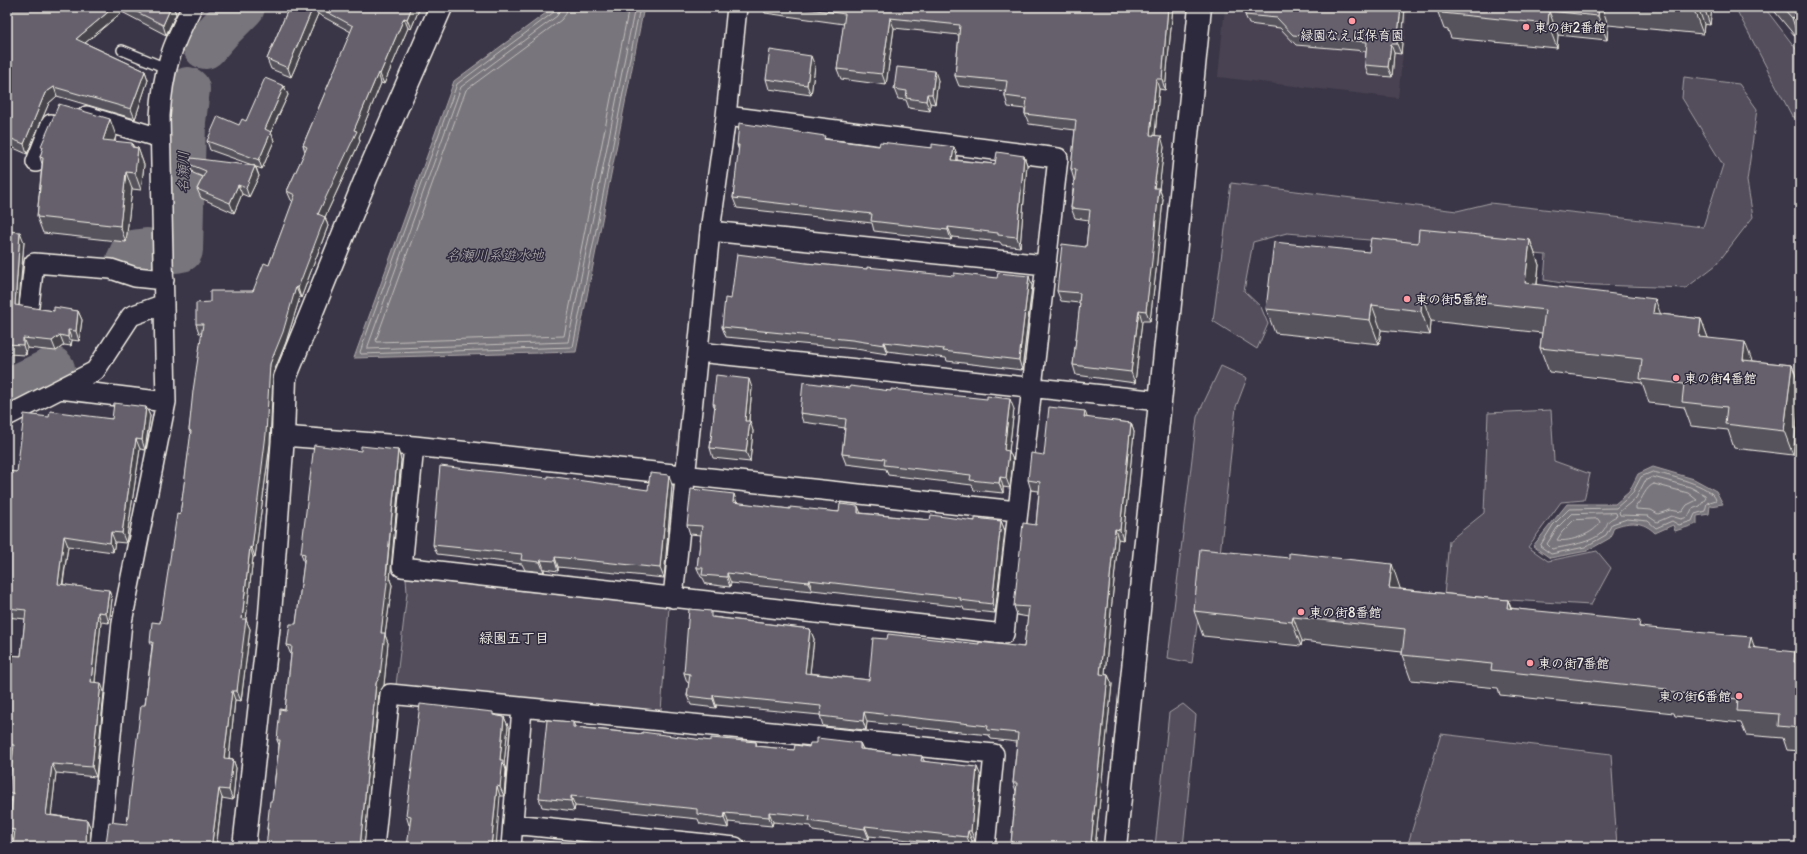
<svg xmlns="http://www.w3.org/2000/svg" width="1807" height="854" font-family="Delius,'Klee One',sans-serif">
	<rect width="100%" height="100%" fill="#3b3647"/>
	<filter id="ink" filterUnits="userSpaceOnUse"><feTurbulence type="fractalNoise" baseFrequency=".025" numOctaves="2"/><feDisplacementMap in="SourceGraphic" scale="8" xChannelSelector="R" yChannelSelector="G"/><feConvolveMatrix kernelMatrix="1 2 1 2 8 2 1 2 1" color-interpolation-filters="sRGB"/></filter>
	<g filter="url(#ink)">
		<!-- built -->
		<path fill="#484352" d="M1225 7H1408L1398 98 1218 77Z"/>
		<!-- green -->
		<path fill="#534e5c" stroke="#a4a0a2" d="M1735 7H1764L1800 54V120L1792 116Z
			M1684 77 1739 84 1757 109 1747 181 1753 217 1716 265 1686 288 1568 284 1544 280 1546 255 1287 233 1253 242 1244 291 1261 307 1268 324 1257 349 1213 321 1231 183 1457 211 1490 203 1703 227 1723 165 1682 98Z
			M1221 366 1247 378 1236 407 1220 554 1205 564 1192 663 1168 658 1197 417Z
			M1551 410 1554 461 1590 474 1584 500 1561 502 1528 547 1548 561 1597 551 1611 568 1591 605 1444 596 1449 541 1484 513 1488 413Z
			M406 578 669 607 661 711 396 685 407 593Z
			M1183 704 1196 715 1183 847H1155L1169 713Z
			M1441 734 1611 754 1617 847H1407Z"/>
		<!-- water -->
		<path fill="#78747b" stroke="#aaa6a7" d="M554 7H644L576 352 354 358 454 81Z
			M1653 467 1694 479 1716 491 1723 504 1710 506 1709 514 1697 516V524L1675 531 1673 525 1655 533C1643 521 1630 521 1614 527L1610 538 1587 551 1550 558 1533 546 1567 504H1615L1629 492 1638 474Z"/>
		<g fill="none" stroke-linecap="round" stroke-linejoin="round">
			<!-- shore -->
			<path stroke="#c2bfbc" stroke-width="1" d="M556 7 554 12 457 84 360 352 361 354 573 347 640 7
				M561 7 557 16 461 87 368 346V349L568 342 635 7
				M567 7 566 14 561 20 466 90 376 340 377 342 564 336 629 7
				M1653 472C1667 475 1712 485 1716 500L1707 503 1705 511 1695 514 1692 521 1679 525 1672 521 1656 528 1648 521 1627 519 1612 524 1606 535 1585 547 1551 554 1540 546 1553 525 1569 509 1616 508 1632 494 1641 477Z
				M1653 477 1690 487 1705 495 1706 498 1700 506 1692 509 1688 517 1681 519 1671 516 1657 522 1648 516 1620 515 1619 512 1636 498 1645 481Z
				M1654 484 1688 493 1697 500 1687 505 1682 512 1670 510 1658 514 1651 510 1636 509V506C1643 499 1645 487 1654 484Z
				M1616 513 1617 516C1604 522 1610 522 1603 531 1594 543 1566 546 1552 549L1547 544 1557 528 1571 514Z
				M1598 519 1600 522C1596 533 1569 543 1557 540L1562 532 1574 520Z"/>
			<!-- river -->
			<path stroke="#78747b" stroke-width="44" d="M205 47 219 31 243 7
				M176 251 181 250 184 121 188 89
				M127 263 132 252 147 250
				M7 391 53 369"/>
			<defs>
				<path id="service" d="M122 50 166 68"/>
				<path id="minor" d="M87 116 160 138
					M36 162 51 124
					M710 231 1046 265
					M29 306 34 263 111 269 135 277 164 280
					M698 352 1160 401
					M60 389 166 402
					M7 416 95 371 131 316 164 304
					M283 436 414 446 1017 511
					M414 446 402 567 1004 634 1058 158 726 116
					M673 598 710 231 726 116 737 7
					M513 824 735 847
					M100 847 122 622 166 402 160 116C163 70 171 47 192 7
					M374 847 390 694 994 754 985 847
					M511 847 522 708"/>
				<path id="tertiary" d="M244 847 270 614 283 436 285 378 367 176 441 7
					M1115 847 1200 7"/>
			</defs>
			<!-- service casing -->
			<use href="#service" stroke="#f4f1e8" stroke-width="12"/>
			<!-- minor casing -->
			<use href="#minor" stroke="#f4f1e8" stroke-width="22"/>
			<!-- tertiary casing -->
			<use href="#tertiary" stroke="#f4f1e8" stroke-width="25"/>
			<!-- service -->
			<use href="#service" stroke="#2f2a3d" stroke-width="9"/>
			<!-- minor -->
			<use href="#minor" stroke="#2f2a3d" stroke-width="19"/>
			<!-- tertiary -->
			<use href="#tertiary" stroke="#2f2a3d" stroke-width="22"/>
		</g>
		<!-- wall -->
		<path fill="#57535d" stroke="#f4f1e8" d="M10 7H176L174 9 176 14 166 35 122 12 85 43 145 71 148 80 135 119 57 96 49 103 27 154 7 145V24H8Z
			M289 7H420L411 29 408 28 384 84 381 83 359 137 360 141 325 217 328 226 301 298 300 297 286 342 273 374 270 444 255 557H253L246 620 250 629 241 701 235 700 229 758 233 759 236 768 233 800 222 798 217 842 127 824 145 705 152 646 150 642 160 623 180 515 191 435 189 430 202 333H199L196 324 210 302 253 291 269 265 293 202 291 200 287 191 305 152 303 145 351 32 318 14 291 77 271 69 267 59Z
			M763 7H1173L1165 90 1159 89 1155 136 1164 147 1159 188 1163 199 1156 271 1150 321H1142L1135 383 1076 375 1073 365 1080 306 1079 303 1061 301 1057 291 1086 247 1089 220 1075 218 1071 208 1074 180 1071 169 1075 130 1029 124 1025 114V109L1008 107 1005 96V91L959 86 955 76 959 35 894 28 886 85 841 79 837 69 844 24 765 13Z
			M1405 7 1401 54 1394 53 1392 77 1368 75 1365 65 1366 51 1296 45 1280 28 1249 24 1245 15Z
			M1436 7H1712L1710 25 1704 24 1703 34 1608 25 1607 40 1558 35 1557 48 1451 38 1448 30 1444 29Z
			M1771 7H1800V42Z
			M815 66 811 95 769 89 766 79Z
			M938 80 935 104 930 103V111L909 108 906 100 898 99 894 89Z
			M284 86 288 95 271 132 274 141 262 169 256 167 259 176 249 197 242 194 234 213 201 198 197 189 203 177 193 173 189 164 255 166 210 150 207 141 239 125 246 121Z
			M116 136 115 141 134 147 138 148 144 165 141 190 132 189 126 242 43 233 37 217 42 164 40 157 43 149 41 146Z
			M826 139 879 146 932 148 954 147 957 156V160L995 164 1024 156 1027 165 1020 247 1002 245 1000 242 952 237 951 240 874 231 872 223 737 208 733 198 739 151 737 145Z
			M7 231 24 242 19 306 54 311H78L82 320 79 341 72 340 71 346 64 345 56 351 27 348 26 355 7 354Z
			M1530 240 1539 265 1537 285 1661 314 1701 319 1708 338 1752 361 1792 365 1800 388V394L1793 455 1734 448 1728 430 1691 426 1684 407 1649 403 1642 383 1549 372 1540 348 1542 333 1431 321 1430 335 1381 330 1379 344 1275 333 1266 309 1369 252 1418 243Z
			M806 263 1032 286 1022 370 947 361 946 358 887 351V354L856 349 726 337 722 327 731 299Z
			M752 388 749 421 753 431 750 462 713 458 710 448 715 408 713 404Z
			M146 407 150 416 145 450 140 449 126 543 115 542 113 552 68 546 63 584 112 599 109 623 101 622 95 682 104 692 96 777 56 773 51 815 87 820 91 829 90 846 92 847H13L14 839H12L9 829 12 802 8 793 13 754 7 753V655L21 656 25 619 7 617V471L17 472 49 417 112 419Z
			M1014 409 1009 451 1013 460 1010 488 1003 487V493L974 490 972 485 888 475 886 469 846 464 842 454 845 428 803 422 800 413Z
			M1087 418 1131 423 1134 432 1123 540 1118 539 1105 674 1108 675 1112 684 1095 847H1012L1011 843 1016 791 1013 783 1017 742 991 739 989 735 867 722 866 730 823 726 820 715 716 705V708L691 705 687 696 689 683 687 682 684 673 713 617 810 629 814 639 810 673 869 680 979 644 1024 647 1028 617 1017 615 1014 606 1036 525 1039 491 1031 490 1028 480 1044 455Z
			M398 450 401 460 390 580 392 585 385 635 388 643 384 685 379 693 268 833 267 829 272 801 279 745 277 740 285 710 291 655 287 645 296 624 304 563 301 553 361 451Z
			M672 485 664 578 558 567V571L544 569V572L525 570 522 564 437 554 433 545 648 490Z
			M737 503 790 509 861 513 930 520 1001 521 1005 531 995 613 964 610 963 607 812 590V591L731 583 730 587 706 584 703 578 701 577 697 568 701 535 690 534 687 525Z
			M1400 588V589L1508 600 1511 608 1642 627 1755 648 1800 662V751L1787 750 1783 738 1746 735 1741 723 1675 716 1674 713 1500 695 1498 688 1411 680 1402 655V652L1302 641 1301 646 1203 636 1194 611Z
			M495 716 504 717 508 726 504 764 506 770 504 796H500L409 825 406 815Z
			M573 722 575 727 711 741 756 742 757 746 794 750 809 747 817 743H860L863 749 922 756 924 761 981 776 975 841H972L971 846 869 836V839L813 831 811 826 773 822 772 826 728 822V828L700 824 698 819 575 806 574 811 542 807 539 798Z"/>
		<!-- shaded-wall -->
		<path fill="#47444c" stroke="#f4f1e8" d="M114 7H121L122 12 79 48 76 39Z
			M171 7H176L174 9 176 14 166 35 163 25Z
			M313 7H315L318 14 291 77 288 68Z
			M412 7H420L411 29 407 19Z
			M1168 7H1173L1165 90 1162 79Z
			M1401 7H1405L1401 54 1397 44Z
			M1599 7H1602L1608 25 1607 40 1598 16Z
			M1695 7H1698L1704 24 1703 34 1694 10Z
			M1704 7H1712L1710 25Z
			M1549 11 1558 35 1557 48 1548 24Z
			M1800 11V42L1792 18Z
			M404 18 408 28 384 84 380 74Z
			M890 18 894 28 886 85 882 74Z
			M1391 44 1394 53 1392 77 1388 67Z
			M811 56 815 66 811 95 807 85Z
			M145 71 148 80 135 119 131 109Z
			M935 71 938 80 935 104 932 94Z
			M378 73 381 83 359 137 360 141 325 217 328 226 301 298 298 288 318 214Z
			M1156 79 1159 89 1154 146 1150 135Z
			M284 86 288 95 268 138 265 129Z
			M54 87 57 96 49 103 27 154 24 144 45 93Z
			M927 94 930 103V111L926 101Z
			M110 119 116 136 109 156 103 140Z
			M271 132 274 141 262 169 259 160Z
			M1161 136 1164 147 1158 198 1154 188Z
			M132 143 137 156 138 148 144 165 141 190 135 173 132 147Z
			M954 147 957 156 956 169 952 160Z
			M1024 156 1027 165 1020 247 1017 237Z
			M255 166 259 176 249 197 246 188Z
			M126 172 132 189 126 242 120 226Z
			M238 185 242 194 234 213 230 203Z
			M1159 188 1163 199 1156 271 1150 321 1146 311Z
			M948 227 952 237 951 240 948 230Z
			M20 232 24 242 18 315 15 305Z
			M1530 240 1539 265 1534 308 1525 283Z
			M1029 276 1032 286 1022 370 1019 360Z
			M296 287 300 297 286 342 273 374 270 444 255 557 252 548 270 364Z
			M1422 296 1431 321 1430 335 1421 311Z
			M1655 299 1664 323 1653 313Z
			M1372 305 1381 330 1379 344 1370 320Z
			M1139 310 1142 321 1135 383 1131 372Z
			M78 311 82 320 79 341 76 331Z
			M1701 319 1710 343 1699 337Z
			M68 330 72 340 71 346 68 337Z
			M60 335 64 345 56 351 52 341Z
			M23 338 27 348 26 355 23 345Z
			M884 342 887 351V354L884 345Z
			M1745 342 1754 366 1743 360Z
			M1792 365 1800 388V394L1793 455 1784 431Z
			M749 379 752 388 748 430 745 421Z
			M1010 399 1014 409 1008 460 1004 450Z
			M146 407 150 416 145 450 142 440Z
			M1085 411 1088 420 1084 417Z
			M750 421 753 431 750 462 746 452Z
			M1131 423 1134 432 1123 540 1120 530Z
			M136 439 140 449 126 543 122 533Z
			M398 450 401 460 390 580 392 585 385 635 388 643 384 685 379 693 364 847H360L381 633Z
			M1009 451 1013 460 1010 488 1006 478Z
			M669 475 672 485 664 578 660 568Z
			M1000 477 1003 487V493L999 483Z
			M734 494 737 503 733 502Z
			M858 506 862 516 858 513Z
			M1001 521 1005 531 995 613 992 604Z
			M1115 529 1118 539 1104 684 1100 674Z
			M111 532 115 542 113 552 110 543Z
			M64 536 68 546 61 593 58 584Z
			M250 547 253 557 246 620 250 629 241 701 237 691 242 619Z
			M555 557 558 567V571L555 561Z
			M541 560 544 569V572L540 562Z
			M1392 564 1400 588 1398 612 1389 588Z
			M727 573 731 583 730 587 727 577Z
			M809 580 812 590V591L808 582Z
			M109 590 112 599 109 623 106 613Z
			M1508 600 1516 624 1507 608Z
			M98 612 101 622 94 691 91 682Z
			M1293 617 1302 641 1301 646 1292 622Z
			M810 629 814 639 809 682 805 673Z
			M1751 637 1759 661 1749 647Z
			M1795 652 1800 667 1794 662Z
			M1108 675 1112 684 1095 847H1092L1091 843Z
			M101 683 104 692 96 777 92 767Z
			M232 691 235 700 228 767 224 758Z
			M713 695 716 705V708L713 699Z
			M864 712 867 722 866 730 863 721Z
			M504 717 508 726 504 764 506 770 504 796 500 787V760Z
			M860 743 864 752 860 749Z
			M233 759 236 768 233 800 229 790Z
			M52 764 56 773 50 825 46 815Z
			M977 767 981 776 975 841 971 831Z
			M497 786 500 796 496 847H491Z
			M219 789 222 798 216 847 212 842Z
			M571 796 575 806 574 811 571 801Z
			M769 812 773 822 772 826 769 817Z
			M725 813 728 822V828L724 818Z
			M87 820 91 829 90 847 86 842Z
			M865 826 869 836V839L865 829Z
			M968 831 972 841 971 846 967 837Z"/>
		<!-- building -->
		<path fill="#65616c" stroke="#f4f1e8" d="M10 7H114L76 39 145 71 131 109 54 87 45 93 24 144 7 137V24H8Z
			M127 7H171L163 25Z
			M289 7H313L288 68 267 59Z
			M318 7H412L407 19 404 18 380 74 378 73 354 130 357 131 318 214 325 217 298 288 296 287 283 332 270 364 266 434 252 548 250 547 242 619H246L237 691H232L224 758 233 759 229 790 219 789 212 842 219 843V847H102L106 843 109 822 127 824 141 705H145L153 642H150L152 622 160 623 177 514 180 515 191 431 189 430 193 391 203 324H196V303L210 302V291H253L264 263 269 265 295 195 287 191 307 147 303 145 353 26Z
			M795 7H1168L1162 79H1156L1150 135 1161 136 1154 188H1159L1152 261 1146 311 1139 310 1131 372 1073 365 1080 303H1079L1080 293 1057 291 1062 244 1086 247 1090 210 1071 208 1076 170 1071 169 1076 120 1025 114 1027 99 1005 96 1007 81 955 76 960 25 890 18 882 74 837 69 845 14Z
			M1243 7H1401L1397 44H1391L1388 67 1365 65 1367 42 1293 35 1277 18 1245 15Z
			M1442 7H1599L1598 16 1549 11 1548 24 1442 13Z
			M1662 7H1695L1694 10Z
			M1782 7H1800V11L1792 18Z
			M770 50 811 56 807 85 766 79Z
			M897 67 935 71 932 94H927L926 101 906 98 907 91 894 89Z
			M265 78 284 86 265 129 271 132 259 160 207 141 218 116 239 125 242 119 246 121Z
			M59 104 110 119 103 140 132 143V147L138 148 135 173 126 172 120 226 37 217 43 158 40 157 43 147 41 146Z
			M739 123 825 136 824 139 879 146 880 142 932 148V144L954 147 952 160 995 164 997 152 1024 156 1017 237 998 235V233L948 227V230L871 221 872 214 733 198 739 145H737Z
			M191 158 255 166 246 188 238 185 230 203 197 189 206 171 189 164Z
			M1419 229 1530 240 1525 283 1655 299 1653 313 1701 319 1699 337 1745 342 1743 360 1792 365 1784 431 1725 424 1727 407 1682 402 1684 384 1640 379 1642 359 1540 348 1545 310 1422 296 1421 311 1372 305 1370 320 1266 309 1274 242 1369 252 1371 238 1418 243Z
			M7 231 20 232 15 305 54 311V307L78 311 76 331 68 330V337L60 335 52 341 23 338V345L7 344Z
			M737 254 806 263 867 269V267L954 276V273L997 278 998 273 1029 276 1019 360 943 351 944 349 884 342V345L852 340 722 327 725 298 731 299Z
			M716 375 749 379 745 421H750L746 452 710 448 715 404H713Z
			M803 382 849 388 850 386 891 391V389L987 399V396L1010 399 1004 450 1009 451 1006 478 1000 477 999 483 970 480 971 475 884 465 885 459 842 454 846 419 800 413Z
			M114 403 146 407 142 440 136 439 122 533 111 532 110 543 64 536 58 584 109 590 106 613 98 612 91 682 101 683 92 767 52 764 46 815 87 820 86 842 90 846 92 847H13L15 830 9 829 13 793H8L14 745 7 744V655L21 656 26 610 7 608V471L17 472 24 414 49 417 50 411 112 419Z
			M1049 407 1085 411 1084 417 1131 423 1120 530 1115 529 1100 674 1108 675 1091 843 1085 842 1084 847H1016V844L1011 843 1017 783H1013L1018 733 987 730 988 726 864 712 863 721 820 716 821 706 713 695V699L687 696 690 674 684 673 689 609 711 611V617L810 629 805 673 869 680 873 638 887 639 888 634 979 644V642L1024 647 1029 607 1014 606 1023 523 1036 525 1040 482 1028 480 1031 453 1044 455Z
			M314 445 361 451V446L398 450 386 575H388L381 633H385L380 676 376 683 360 847H266L268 829H267L270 801H272L280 740H277L280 709 285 710 292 646 287 645 290 624H296L305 554 301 553Z
			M440 466 548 478V476L648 490 650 473 669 475 660 568 555 557V561L541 560 540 562 521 560 522 554 433 545Z
			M691 489 734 494 733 502 790 509V507L839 512 840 504 858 506V513L930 520 931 515 975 521V518L1001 521 992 604 960 600 961 598 809 580 808 582 727 573V577L702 575 703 568H697L702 526 687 525Z
			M1200 549 1289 558V553L1392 564 1389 588 1508 600 1507 608 1640 621 1639 627 1751 637 1749 647 1795 652 1794 662H1800V728L1778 726 1779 714 1737 711 1738 699 1666 692 1667 689 1491 670 1492 664 1402 655 1405 629 1293 617 1292 622 1194 611Z
			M420 704 493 712V715L504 717 500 760H503L500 787 497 786 491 847H407L411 816 406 815Z
			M547 720 573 722V727L642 734V732L711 741V738L756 742V746L794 750 795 745 809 747 810 743H817V738L860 743V749L922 756 921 761 977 767 971 831H968L967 837 865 826V829L809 821 810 816 769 812V817L725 813 724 818 697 814V809L571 796V801L539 798Z
			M534 840 603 847H533Z"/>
	</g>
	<!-- markers -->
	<g fill="#ff9aa2" stroke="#2f2a3d" stroke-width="1.5">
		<circle cx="1352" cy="21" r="4"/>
		<circle cx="1526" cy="27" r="4"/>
		<circle cx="1407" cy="299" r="4"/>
		<circle cx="1676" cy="378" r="4"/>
		<circle cx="1301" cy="612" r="4"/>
		<circle cx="1530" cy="663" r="4"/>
		<circle cx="1739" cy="696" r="4"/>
	</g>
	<g text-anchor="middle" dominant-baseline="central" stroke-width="3" stroke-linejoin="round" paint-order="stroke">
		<!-- poi labels -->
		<g font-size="13" font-weight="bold" fill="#f4f1e8" stroke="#2f2a3d" text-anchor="start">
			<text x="1534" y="27">東の街2番館</text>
			<text x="1352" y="35" text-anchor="middle">緑園なえば保育園</text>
			<text x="1415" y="299">東の街5番館</text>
			<text x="1684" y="378">東の街4番館</text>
			<text x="1309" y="612">東の街8番館</text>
			<text x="1538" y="663">東の街7番館</text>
			<text x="1731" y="696" text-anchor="end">東の街6番館</text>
		</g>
		<!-- water labels -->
		<g font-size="14" font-style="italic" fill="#b6b2b2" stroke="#2f2a3d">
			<text transform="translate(183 172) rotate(-89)">名瀬川</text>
			<text x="495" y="255">名瀬川系遊水地</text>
		</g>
		<!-- neighbourhood labels -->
		<g font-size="14" font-weight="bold" fill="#f4f1e8" stroke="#2f2a3d">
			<text x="514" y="638">緑園五丁目</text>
		</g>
	</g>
	<!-- margin -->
	<rect width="1807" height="854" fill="none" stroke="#2f2a3d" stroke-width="24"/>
	<rect x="12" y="12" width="1783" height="830" fill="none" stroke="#f4f1e8" stroke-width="1.5" filter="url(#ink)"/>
</svg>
